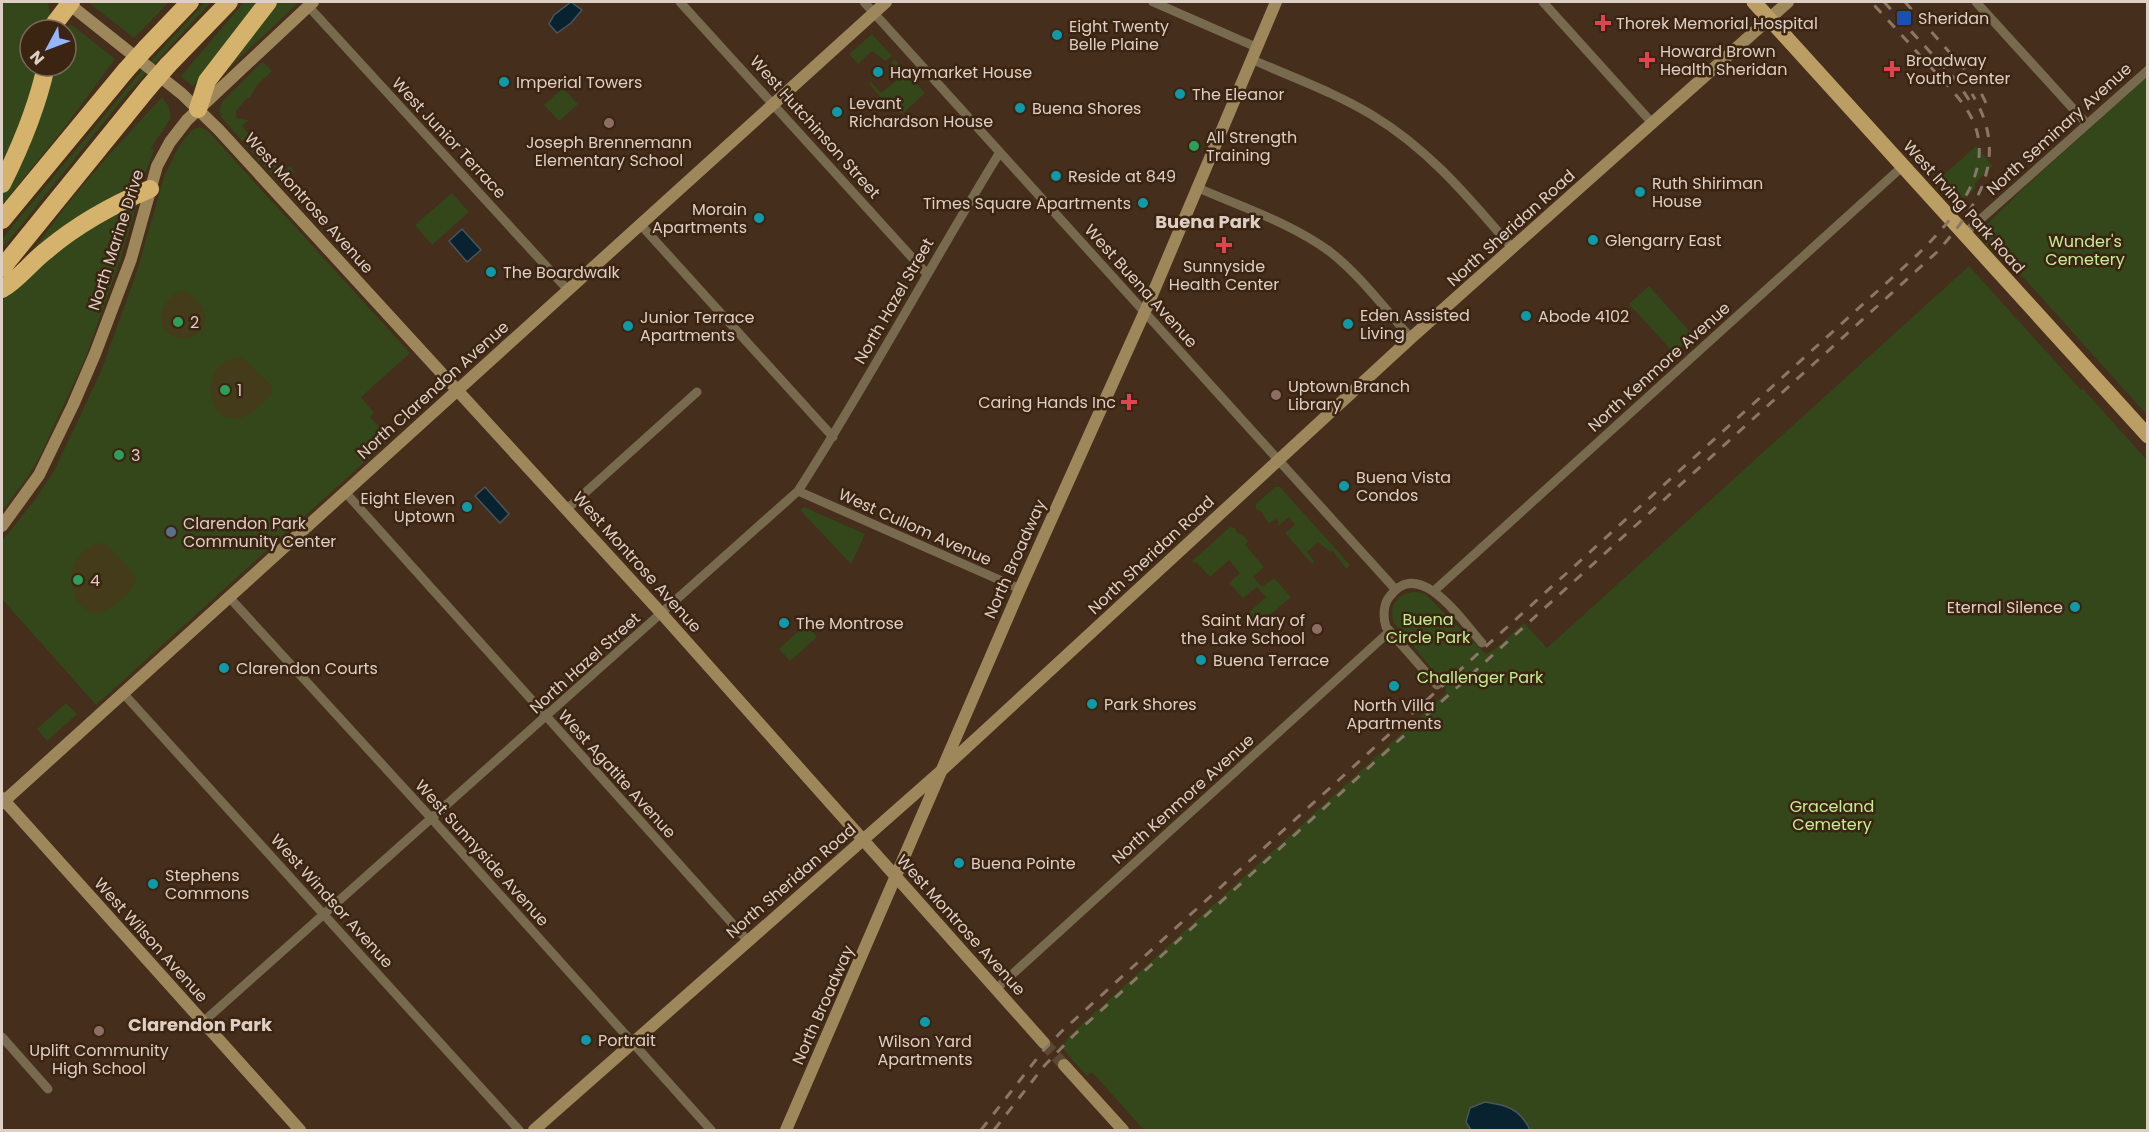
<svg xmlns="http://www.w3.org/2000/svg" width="2149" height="1132" font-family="Poppins,sans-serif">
	<rect width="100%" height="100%" fill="#452e1b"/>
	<!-- green -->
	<path fill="#33471a" d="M2 2H48L50 14 48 30H30V66H40L2 173Z
		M88 2H169L134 38Z
		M205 2H211L126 95 2 249V239L136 77Z
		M244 2H260L199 81 192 86 181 76Z
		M275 2H299L228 69Z
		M72 25 115 59 65 127 2 205V194L13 172 51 66H66V30H62L66 26Z
		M872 34 892 56 885 61 872 51 858 64 849 54Z
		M894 59 925 93 902 114 893 105 890 108 869 84 871 82 881 93 897 80 893 75 895 73 889 67Z
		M261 63H264L272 71 257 85 250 98H247L236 111V118L248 120 242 126 283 172 290 166 295 172 281 185 221 117C219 109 219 105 225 99Z
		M2147 77V415L1996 247 1991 250 1977 234 2026 186Z
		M563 88 578 104 559 121 544 105Z
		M162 97 169 107 171 118 151 148 154 150 143 179 135 189 32 252 65 207 106 158Z
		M199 127 207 130 410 353 361 397 374 413 370 417 390 439 96 705 2 599V541L34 501 54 471 81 414 101 371 136 274 165 174 179 146 191 131Z
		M1976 146 1993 166 1975 183V189L1958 204 1937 181Z
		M452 193 469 212 432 245 415 225Z
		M137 204 120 261 85 359 39 458 27 478 2 511V300L68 239Z
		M1969 266 2081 390 2083 389 2147 460V1130H1144L1092 1072 1087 1076 1062 1048 1069 1036 1446 693 1445 685 1394 623C1386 602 1405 586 1425 594L1486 654 1495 649 1524 623 1547 648Z
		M1649 286 1693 335 1674 353 1629 304Z
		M1275 487H1280L1350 565 1346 569 1333 551H1329L1318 542 1307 552 1315 562 1312 564 1285 533 1295 525 1289 517 1278 526 1279 522 1277 519 1269 523C1264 517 1265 518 1262 512L1256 509V504Z
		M804 507 865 534 851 564 800 510Z
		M1230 527 1235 528 1237 533 1243 535 1248 541 1245 545 1264 567 1253 577 1262 587 1274 578 1291 597 1255 628 1245 616 1266 597 1257 587 1243 598 1229 583 1240 573 1229 560 1210 577 1196 562 1194 563 1192 561Z
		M806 624 817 637 790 661 779 649Z
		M66 703 77 714 47 741 37 729Z"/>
	<!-- sand -->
	<path fill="#443b1b" d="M181 290C198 295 216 319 197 334 178 348 148 328 167 302 171 297 175 293 181 290Z
		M238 357 245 360 272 386V394C265 401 257 410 248 415 210 435 192 367 238 357Z
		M101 543 108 546 136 576C134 594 113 610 95 614 61 602 65 549 101 543Z"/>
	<!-- water -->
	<path fill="#09222f" stroke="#49565c" stroke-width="1.5" d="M571 2 582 10 571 23 557 33 549 24 554 15Z
		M462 229 481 250 467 262 449 241Z
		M485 487 509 514 500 523 475 496Z
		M1485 1102C1507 1105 1520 1109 1530 1130H1471L1466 1122 1470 1108Z"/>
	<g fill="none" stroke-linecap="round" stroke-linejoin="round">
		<!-- secondary-tunnel -->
		<path stroke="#5c4634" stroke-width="12" stroke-dasharray="12 6" stroke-linecap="butt" d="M1044 1043 1064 1065"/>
		<!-- street -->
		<path stroke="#786a4e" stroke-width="9" d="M680 2 927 274
			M864 2 1396 590
			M1153 2 1256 47
			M1543 2 1653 124
			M1976 2 2087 124
			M308 6 568 290
			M1251 59C1291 77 1334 92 1372 115 1430 150 1469 198 1513 249
			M1196 187C1241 207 1289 222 1329 251 1360 275 1385 309 1411 338
			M640 224 833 437
			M1964 234 2148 70
			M798 491 1020 589
			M345 492 748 941
			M567 509 697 392
			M1435 590 1903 166
			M229 597 432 819 711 1130
			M1437 685 1386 627C1383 617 1383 604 1390 596 1420 556 1463 622 1482 643
			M123 693 519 1130
			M996 989 1390 631
			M203 1022 798 491C869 381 931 264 1000 152
			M2 1037 48 1089"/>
		<!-- secondary -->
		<path stroke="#9e885b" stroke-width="12" d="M69 4 182 94 219 130 662 614 1044 1043
			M2 526 39 475 73 405 95 354 131 259 157 166 170 142 187 120 313 2
			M2 798 300 1130
			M2 803 886 2
			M1064 1065 1123 1130
			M534 1130 941 771 1411 338 1788 2
			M786 1130 1020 589 1150 300 1276 2"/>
		<!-- primary -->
		<path stroke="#bb9e64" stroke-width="15" d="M1754 2 2148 436"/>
		<!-- highway -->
		<path stroke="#d6b36c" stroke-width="18" d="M53 30 55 23 71 2
			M146 48 190 2
			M168 65 229 2
			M198 109 207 81 268 2
			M2 184C21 146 37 108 46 66
			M2 220 126 70
			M2 268 148 88
			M2 289C18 280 31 262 47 250 79 223 112 205 150 189"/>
		<!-- rail -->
		<path stroke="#8b7768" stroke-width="3" stroke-dasharray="10 10" stroke-linecap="butt" d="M1884 2 1956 80 1973 106
			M1905 2 1975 81 1988 107
			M981 1130 1042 1052 1061 1032 1915 257C1949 224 1995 175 1974 123 1966 104 1950 88 1936 73 1914 49 1893 25 1871 2
			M994 1130 1045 1065 1074 1035 1937 252C1980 204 2010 156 1972 94"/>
		<!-- highway-bridge -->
		<path stroke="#d6b36c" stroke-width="18" d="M126 70 146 48
			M148 88 168 65"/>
	</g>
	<!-- markers -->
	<rect fill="#1a4fb4" stroke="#3b2411" stroke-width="2" x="1896" y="10" width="16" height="16" rx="3"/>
	<g fill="#e0444e" stroke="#3b2411" stroke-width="2">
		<path d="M1600 14h6v6h6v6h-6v6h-6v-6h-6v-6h6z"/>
		<path d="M1644 51h6v6h6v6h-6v6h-6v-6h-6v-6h6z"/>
		<path d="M1889 60h6v6h6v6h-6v6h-6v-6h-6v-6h6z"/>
		<path d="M1221 236h6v6h6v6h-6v6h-6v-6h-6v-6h6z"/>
		<path d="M1126 393h6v6h6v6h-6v6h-6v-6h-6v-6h6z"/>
	</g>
	<g fill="#0f9aa8" stroke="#3b2411" stroke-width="2">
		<circle cx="1057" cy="35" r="6"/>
		<circle cx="878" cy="72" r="6"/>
		<circle cx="504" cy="82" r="6"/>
		<circle cx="1180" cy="94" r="6"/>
		<circle cx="1020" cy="108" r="6"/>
		<circle cx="837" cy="112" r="6"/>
		<circle cx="1056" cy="176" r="6"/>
		<circle cx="1640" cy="192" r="6"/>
		<circle cx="1143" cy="203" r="6"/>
		<circle cx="759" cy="218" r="6"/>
		<circle cx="1593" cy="240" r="6"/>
		<circle cx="491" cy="272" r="6"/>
		<circle cx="1526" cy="316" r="6"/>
		<circle cx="1348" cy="324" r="6"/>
		<circle cx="628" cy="326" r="6"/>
		<circle cx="1344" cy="486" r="6"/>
		<circle cx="467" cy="507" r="6"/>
		<circle cx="2075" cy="607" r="6"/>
		<circle cx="784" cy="623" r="6"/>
		<circle cx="1201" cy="660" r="6"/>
		<circle cx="224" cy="668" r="6"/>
		<circle cx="1394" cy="686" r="6"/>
		<circle cx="1092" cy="704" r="6"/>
		<circle cx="959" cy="863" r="6"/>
		<circle cx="153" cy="884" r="6"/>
		<circle cx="925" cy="1022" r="6"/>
		<circle cx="586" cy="1040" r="6"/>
	</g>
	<g fill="#8d6e63" stroke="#3b2411" stroke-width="2">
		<circle cx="609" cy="123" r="6"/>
		<circle cx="1276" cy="395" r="6"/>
		<circle cx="1317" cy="629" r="6"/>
		<circle cx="99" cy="1031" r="6"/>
	</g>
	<g fill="#2e9e5b" stroke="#3b2411" stroke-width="2">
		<circle cx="1194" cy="146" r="6"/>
		<circle cx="178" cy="322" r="6"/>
		<circle cx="225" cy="390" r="6"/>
		<circle cx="119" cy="455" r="6"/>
		<circle cx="78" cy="580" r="6"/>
	</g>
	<circle fill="#5c6f8a" stroke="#3b2411" stroke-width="2" cx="171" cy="532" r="6"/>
	<g text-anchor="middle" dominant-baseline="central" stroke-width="5" stroke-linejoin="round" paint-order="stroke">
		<!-- poi labels -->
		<g font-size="16" fill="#decfc4" stroke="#3b2411" text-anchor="start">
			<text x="1918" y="18">Sheridan</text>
			<text x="1616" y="23">Thorek Memorial Hospital</text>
			<text x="1069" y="26">Eight Twenty<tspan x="1069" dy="18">Belle Plaine</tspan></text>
			<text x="1660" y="51">Howard Brown<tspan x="1660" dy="18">Health Sheridan</tspan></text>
			<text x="1906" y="60">Broadway<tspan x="1906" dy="18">Youth Center</tspan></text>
			<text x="890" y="72">Haymarket House</text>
			<text x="516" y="82">Imperial Towers</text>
			<text x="1192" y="94">The Eleanor</text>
			<text x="849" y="103">Levant<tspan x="849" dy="18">Richardson House</tspan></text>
			<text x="1032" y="108">Buena Shores</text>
			<text x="1206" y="137">All Strength<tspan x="1206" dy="18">Training</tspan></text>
			<text x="609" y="142" text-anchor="middle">Joseph Brennemann<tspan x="609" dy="18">Elementary School</tspan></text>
			<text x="1068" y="176">Reside at 849</text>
			<text x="1652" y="183">Ruth Shiriman<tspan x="1652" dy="18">House</tspan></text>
			<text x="1131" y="203" text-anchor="end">Times Square Apartments</text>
			<text x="747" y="209" text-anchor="end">Morain<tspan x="747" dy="18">Apartments</tspan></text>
			<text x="1605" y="240">Glengarry East</text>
			<text x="1224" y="266" text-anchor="middle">Sunnyside<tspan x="1224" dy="18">Health Center</tspan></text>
			<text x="503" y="272">The Boardwalk</text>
			<text x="1360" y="315">Eden Assisted<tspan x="1360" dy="18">Living</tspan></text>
			<text x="1538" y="316">Abode 4102</text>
			<text x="640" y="317">Junior Terrace<tspan x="640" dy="18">Apartments</tspan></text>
			<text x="190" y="322">2</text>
			<text x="1288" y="386">Uptown Branch<tspan x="1288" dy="18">Library</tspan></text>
			<text x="237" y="390">1</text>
			<text x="1116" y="402" text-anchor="end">Caring Hands Inc</text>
			<text x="131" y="455">3</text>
			<text x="1356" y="477">Buena Vista<tspan x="1356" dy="18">Condos</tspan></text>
			<text x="455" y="498" text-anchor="end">Eight Eleven<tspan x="455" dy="18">Uptown</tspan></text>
			<text x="183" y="523">Clarendon Park<tspan x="183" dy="18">Community Center</tspan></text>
			<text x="90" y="580">4</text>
			<text x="2063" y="607" text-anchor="end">Eternal Silence</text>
			<text x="1305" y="620" text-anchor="end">Saint Mary of<tspan x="1305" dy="18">the Lake School</tspan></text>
			<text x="796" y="623">The Montrose</text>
			<text x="1213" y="660">Buena Terrace</text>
			<text x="236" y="668">Clarendon Courts</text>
			<text x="1104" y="704">Park Shores</text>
			<text x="1394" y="705" text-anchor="middle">North Villa<tspan x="1394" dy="18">Apartments</tspan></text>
			<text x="971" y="863">Buena Pointe</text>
			<text x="165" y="875">Stephens<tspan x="165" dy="18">Commons</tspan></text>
			<text x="598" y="1040">Portrait</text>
			<text x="925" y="1041" text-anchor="middle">Wilson Yard<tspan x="925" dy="18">Apartments</tspan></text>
			<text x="99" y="1050" text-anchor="middle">Uplift Community<tspan x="99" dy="18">High School</tspan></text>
		</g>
		<!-- street labels -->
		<g font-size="16" fill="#decfc4" stroke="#3b2411">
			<text transform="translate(815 127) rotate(48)">West Hutchinson Street</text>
			<text transform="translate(2059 129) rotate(-42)">North Seminary Avenue</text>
			<text transform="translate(449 138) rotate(47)">West Junior Terrace</text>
			<text transform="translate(309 203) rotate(48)">West Montrose Avenue</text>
			<text transform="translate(1964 207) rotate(48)">West Irving Park Road</text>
			<text transform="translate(1511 228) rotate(-42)">North Sheridan Road</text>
			<text transform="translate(116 240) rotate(-72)">North Marine Drive</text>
			<text transform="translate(1141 286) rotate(48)">West Buena Avenue</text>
			<text transform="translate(894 301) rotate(-60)">North Hazel Street</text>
			<text transform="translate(1659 367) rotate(-42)">North Kenmore Avenue</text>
			<text transform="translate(433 390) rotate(-42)">North Clarendon Avenue</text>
			<text transform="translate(915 527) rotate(24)">West Cullom Avenue</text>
			<text transform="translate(1151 555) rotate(-43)">North Sheridan Road</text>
			<text transform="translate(1015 559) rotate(-66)">North Broadway</text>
			<text transform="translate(637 562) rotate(48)">West Montrose Avenue</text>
			<text transform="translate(585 663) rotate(-42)">North Hazel Street</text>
			<text transform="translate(617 774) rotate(48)">West Agatite Avenue</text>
			<text transform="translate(1183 799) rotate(-42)">North Kenmore Avenue</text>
			<text transform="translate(482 853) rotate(48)">West Sunnyside Avenue</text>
			<text transform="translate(791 881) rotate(-41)">North Sheridan Road</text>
			<text transform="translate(332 901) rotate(48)">West Windsor Avenue</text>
			<text transform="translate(961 925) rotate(48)">West Montrose Avenue</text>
			<text transform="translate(151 940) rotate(48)">West Wilson Avenue</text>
			<text transform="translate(823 1005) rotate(-66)">North Broadway</text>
		</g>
		<!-- park labels -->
		<g font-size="16" fill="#c2ef92" stroke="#3b2411">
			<text x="2085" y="241">Wunder's<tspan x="2085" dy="18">Cemetery</tspan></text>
			<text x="1428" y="619">Buena<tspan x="1428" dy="18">Circle Park</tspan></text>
			<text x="1480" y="677">Challenger Park</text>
			<text x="1832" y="806">Graceland<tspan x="1832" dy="18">Cemetery</tspan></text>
		</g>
		<!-- neighbourhood labels -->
		<g font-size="18" font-weight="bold" fill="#decfc4" stroke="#3b2411">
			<text x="1208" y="221">Buena Park</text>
			<text x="200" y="1024">Clarendon Park</text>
		</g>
	</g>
	<!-- border -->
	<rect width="2149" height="1132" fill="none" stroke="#decfc4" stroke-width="6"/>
	<!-- north arrow -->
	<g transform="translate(48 48) rotate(229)"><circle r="28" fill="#3b2411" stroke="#7c6859" stroke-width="1.5"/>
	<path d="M0-4.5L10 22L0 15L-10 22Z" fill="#95b6fd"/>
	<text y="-9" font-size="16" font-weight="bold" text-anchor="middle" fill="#decfc4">N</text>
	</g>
</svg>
